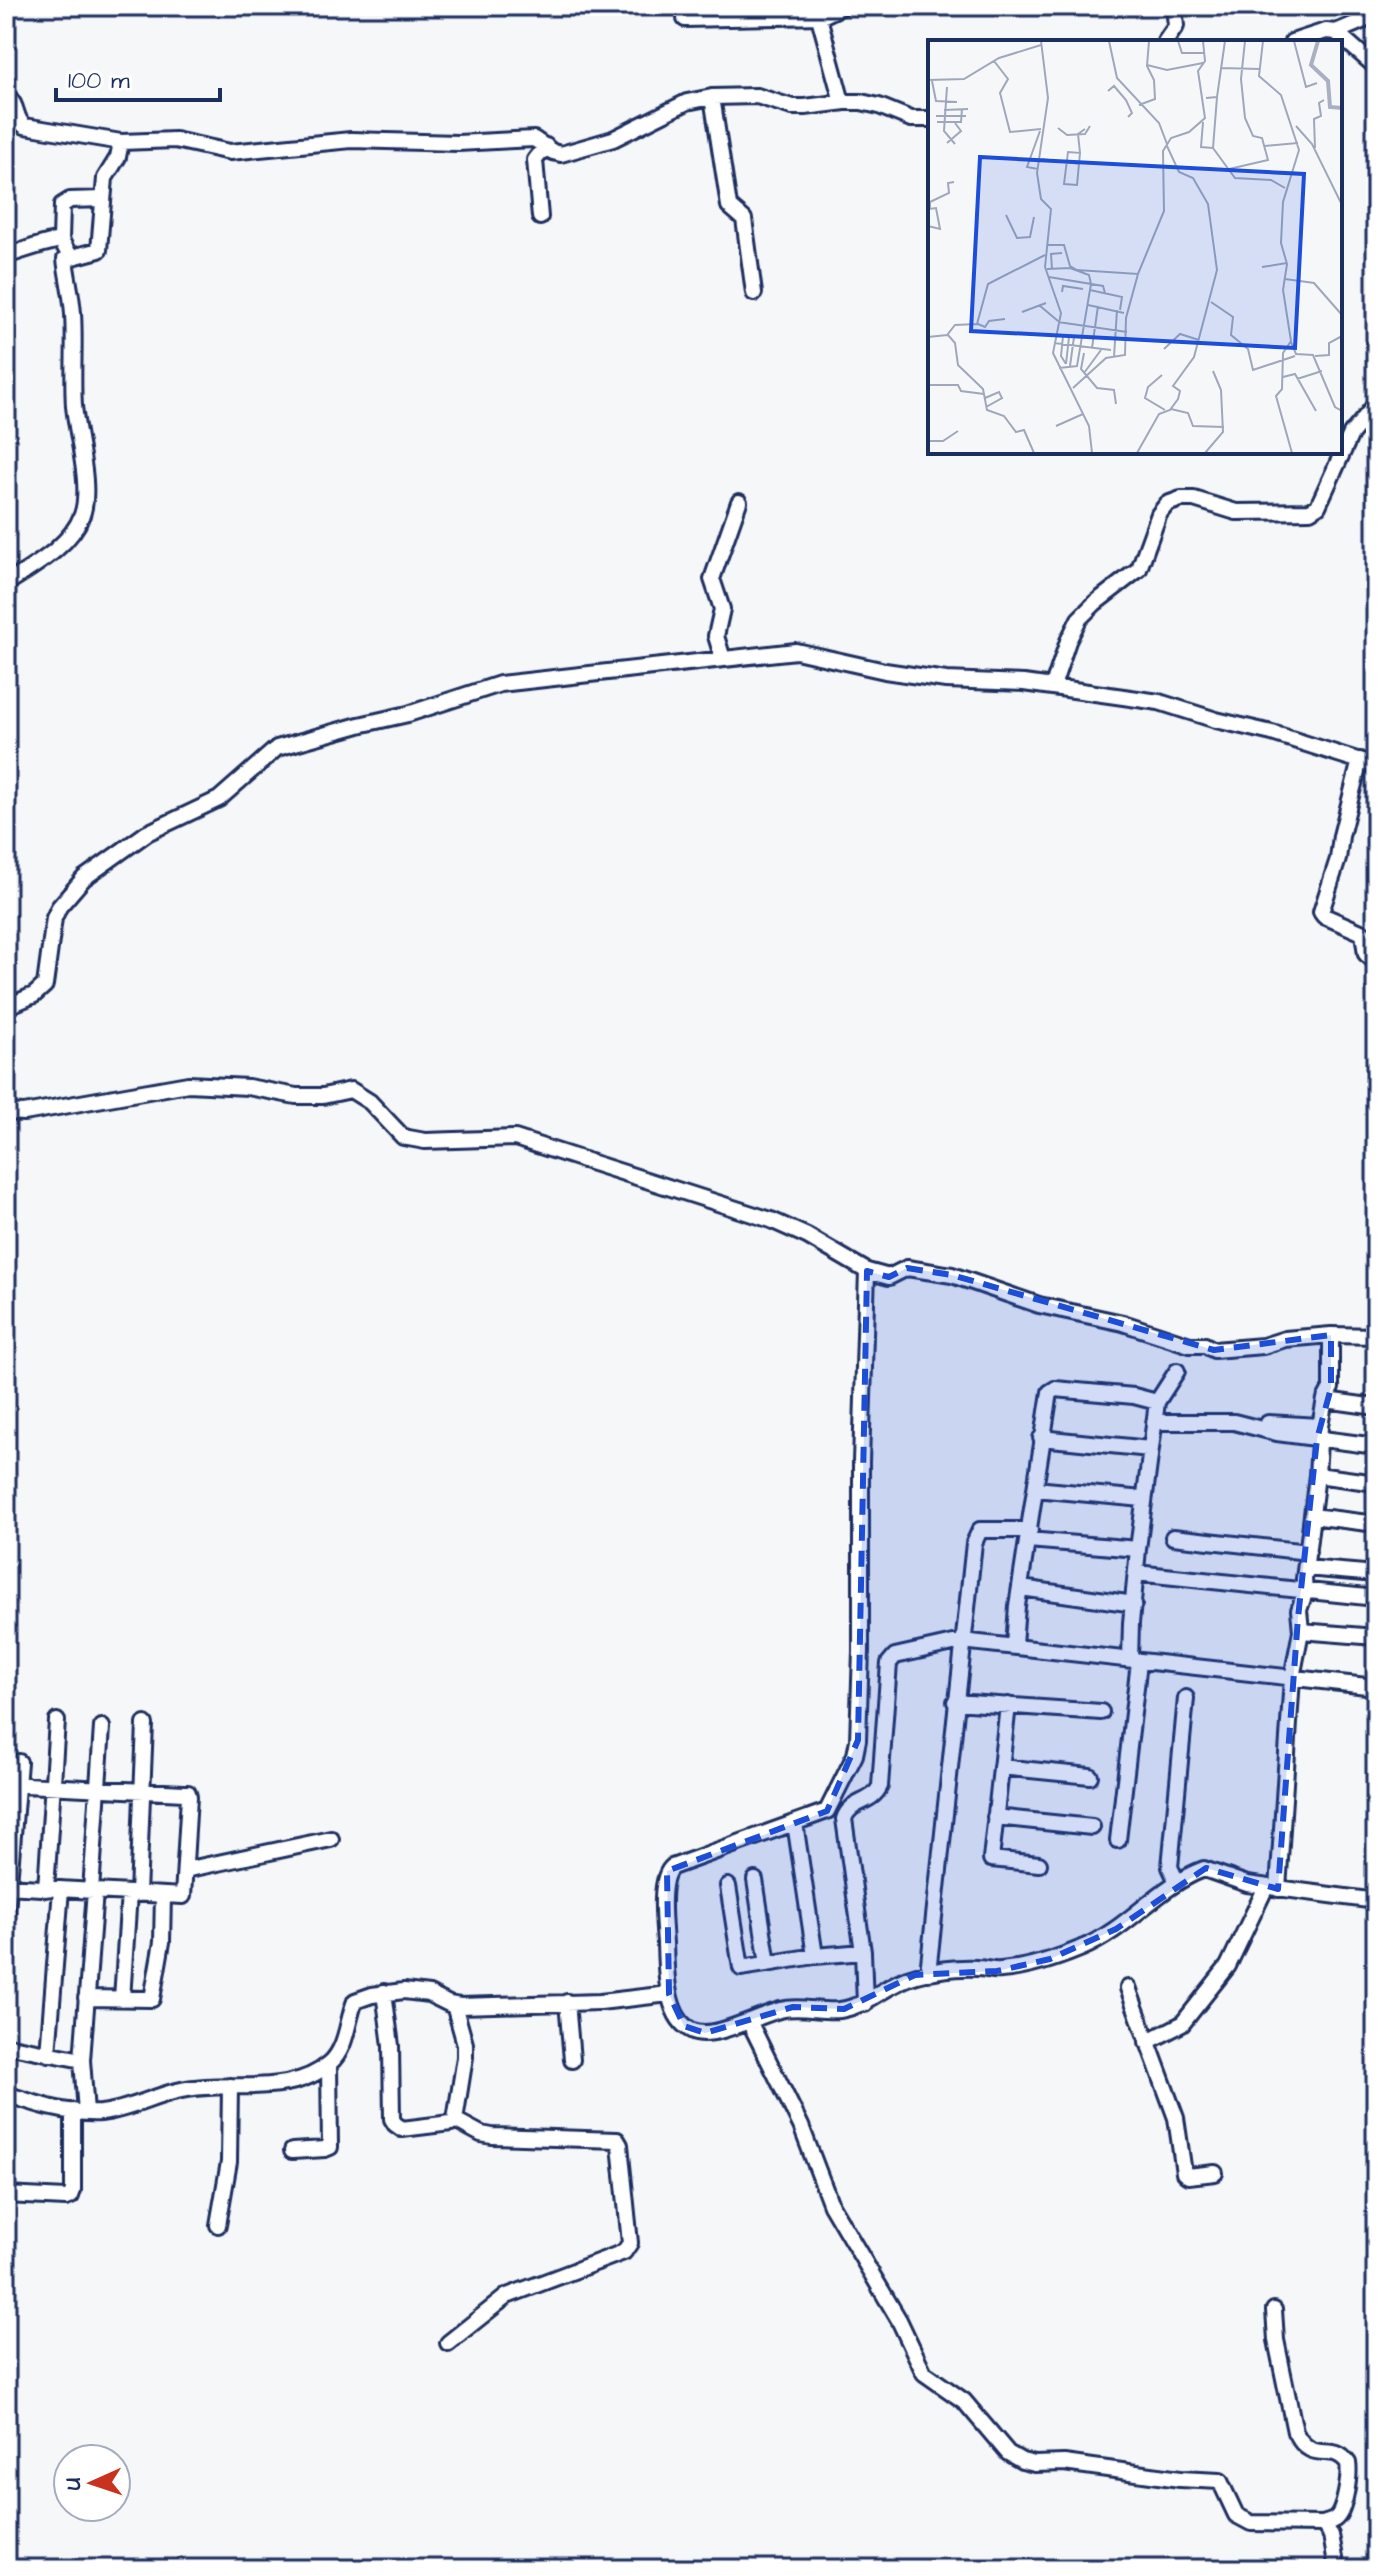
<svg xmlns="http://www.w3.org/2000/svg" width="1382" height="2575" font-family="'Architects Daughter',sans-serif">
	<rect width="100%" height="100%" fill="#f6f7f9"/>
	<filter id="ink" filterUnits="userSpaceOnUse"><feTurbulence type="fractalNoise" baseFrequency=".0125" numOctaves="2"/><feDisplacementMap in="SourceGraphic" scale="16" xChannelSelector="R" yChannelSelector="G"/><feConvolveMatrix kernelMatrix="1 2 1 2 8 2 1 2 1" color-interpolation-filters="sRGB"/></filter>
	<g filter="url(#ink)">
		<g fill="none" stroke-linecap="round" stroke-linejoin="round">
			<defs>
				<path id="minor" d="M685 19 822 16
					M1336 32 1376 15
					M1165 42 1176 26 1174 6
					M1292 42 1326 31 1336 32 1376 67
					M6 95C19 105 14 120 25 126L121 142 175 140 230 152 351 140 458 143 534 139 553 152 561 154 613 139 687 102 712 97 757 96 792 107H805L845 102H861L879 106 911 119H930
					M712 97 729 206 744 219 754 293
					M842 102 820 21 822 16 843 6
					M540 217 535 160 546 146
					M6 256C25 250 42 243 61 240
					M71 258 61 240 62 205 70 200 103 199
					M6 584C33 566 70 547 82 515 92 487 77 437 74 406 72 375 75 344 73 314 72 296 67 277 65 259L99 250 105 178 118 157 121 142
					M723 659 716 636 722 609 712 579 739 502
					M1053 686 1068 641 1079 619 1095 603 1139 569 1159 514 1167 504 1181 499H1194L1236 512 1310 511 1318 506 1351 434 1376 404
					M1360 760 1341 836 1338 859 1321 912 1324 916 1363 933 1366 954 1376 962
					M6 1007 34 995 45 985 54 918 59 907 84 878 147 833 219 799 277 748 359 725 408 714 500 684 796 651 885 671 946 680 1024 683 1159 702 1216 720 1272 733 1376 766
					M6 1112 24 1113 188 1084 248 1087 296 1096H323L351 1090 370 1102 403 1137 425 1141 515 1138 771 1220 807 1236 867 1271 861 1462V1651L858 1740 855 1755 827 1811 672 1867C658 1879 664 1925 665 1943 666 1969 665 2019 693 2031 714 2040 758 2015 780 2010 800 2005 820 2012 840 2010 869 2006 888 1982 917 1975 936 1970 957 1967 977 1968 985 1968 993 1971 1001 1970 1028 1968 1058 1958 1082 1948 1128 1929 1158 1886 1204 1869L1247 1884 1376 1901
					M867 1271 889 1277 907 1268 952 1275 1039 1305 1123 1323 1190 1345H1205L1214 1350 1263 1346 1285 1339 1331 1335 1376 1336
					M1326 1400 1376 1407
					M1154 1422H1234L1277 1433 1376 1446
					M1268 1423 1320 1426
					M1041 1438 1150 1449
					M1317 1475 1376 1483
					M1035 1489 1143 1499
					M1312 1516 1376 1524
					M1173 1537 1308 1552
					M1028 1540 1138 1549
					M1306 1568 1376 1574
					M1136 1573 1376 1598
					M1021 1588 1134 1604
					M1301 1631 1376 1637
					M1014 1645 1017 1606 1050 1392 1055 1389 1134 1396 1157 1402
					M1130 1659 1131 1623 1138 1549 1157 1402 1177 1371
					M955 1702 1101 1712
					M1008 1705 991 1859 1039 1864
					M1001 1767 1090 1776
					M6 1784 184 1793H188L189 1797 183 1896 6 1886
					M995 1817 1092 1827
					M795 1823 815 1956
					M1118 1840 1139 1662
					M185 1870 331 1839
					M755 1880 768 1964
					M1177 1882 1170 1867 1186 1698
					M728 1886 741 1968 815 1956 863 1952
					M46 1889 57 1721
					M1278 1889 1292 1678 1301 1631 1299 1610 1305 1593 1304 1579 1317 1475 1320 1426 1325 1399 1331 1388V1335
					M91 1891 102 1727
					M138 1894 145 1724
					M6 1920 19 1762
					M928 1973 974 1543 980 1530H1030
					M1128 1988 1176 2118 1184 2173 1188 2176 1215 2173
					M384 1992 391 2046 392 2119 395 2124 402 2129 451 2123 455 2120 465 2057V2044L454 2005
					M86 1998 152 1999 162 1942 163 1895
					M122 1999 129 1893
					M567 2002 572 2060
					M865 2004 863 1952 844 1819C850 1800 872 1804 880 1786L889 1663 895 1656 962 1641 1376 1687
					M749 2021 801 2126 831 2205 899 2320 924 2373 964 2401 1008 2453 1022 2461 1035 2464 1064 2463 1180 2479 1220 2481 1236 2515 1251 2523 1323 2524 1331 2535 1337 2569
					M1147 2042 1182 2024 1228 1966 1266 1887
					M6 2045 82 2060 86 2112
					M48 2054 61 1889
					M82 2060 95 1891
					M6 2094C36 2104 69 2115 101 2113 128 2110 151 2097 177 2091 226 2079 289 2099 330 2063 347 2048 347 2021 355 2001L372 1995 404 1991 429 1994 449 2004 460 2006 600 2002 669 1994
					M292 2151 325 2149 330 2147 329 2064
					M6 2195 66 2198 71 2196 73 2190V2111
					M218 2225 229 2162 230 2086
					M1274 2310 1276 2340 1295 2432C1313 2467 1332 2440 1348 2463 1350 2475 1345 2512 1335 2519 1333 2521 1325 2523 1323 2524
					M448 2343 507 2296 624 2252 630 2243 620 2145 617 2140 492 2136 481 2134 455 2120"/>
			</defs>
			<!-- minor casing -->
			<use href="#minor" stroke="#1b2f5e" stroke-width="20"/>
			<!-- minor -->
			<use href="#minor" stroke="#fff" stroke-width="14"/>
		</g>
	</g>
	<!-- marked area -->
	<path fill="#1d4ed8" fill-opacity="0.2" stroke="#1d4ed8" stroke-width="6" stroke-dasharray="16 10" stroke-linejoin="round" d="M907 1268 952 1275 1214 1350 1331 1335V1388L1317 1439 1298 1618 1278 1889 1206 1868 1116 1929 1050 1959 997 1971 915 1975 844 2009 793 2007 705 2033 684 2026 669 1994 667 1871 827 1811 858 1740 867 1271 889 1277Z"/>
	<!-- overview -->
	<g transform="translate(928 40)">
		<rect width="414" height="414" fill="#f6f7f9"/>
		<path fill="none" stroke="#a9b0c1" stroke-width="4" d="M390 1 383 25 400 41 402 67 414 68"/>
		<path fill="none" stroke="#9ea7bb" stroke-width="2" d="M113 1 120 58 109 133 113 159 123 169 117 227 133 273 125 313 161 386 164 413M181 1 189 38 231 83 239 104M250 1 254 13H276M335 1 331 36 353 55 371 110 355 162 353 203 359 224 355 250 363 301 355 313 354 349 348 356 364 413M366 1 378 47 389 43M66 21 80 39 72 53 82 92 113 89M219 25 239 30 275 23M293 28 332 29M0 40 36 39 71 18 113 5M4 41 8 61 29 62M19 47 16 91 27 104M180 51 186 46 198 60 204 73 200 77M289 57 285 108 307 138 343 140 357 148M278 58 289 57 297 1M211 65 227 59 226 40 219 26 221 1M16 70 40 69M8 76H38M9 82H33L34 69M275 82 273 107 285 108M368 86 384 104 414 165M130 88 139 95 157 94 162 86M19 103 33 91 27 83M337 106 370 103M387 108 386 79 393 76 391 63 396 60M152 113 149 145 136 144 140 112 152 113 150 94 157 89M113 119 152 124M110 129 99 127 112 91M301 129 340 120 334 98 325 96 317 78 313 39 317 1M2 168V162L21 153 20 143 26 142M78 175 89 198 102 197 106 177M0 186 12 189 8 168 1 169M120 205H136L142 226 149 230 210 234 236 171 235 111 243 98 261 92 277 78 270 31 277 21 275 1M334 227 359 223M119 229 142 228 161 235 163 244 149 326 131 328M124 229 123 214 134 213M121 237 175 246 177 253M357 239 386 243 414 275M162 250 194 257 192 270M134 252 135 246 155 249M283 262 305 277 303 295 320 309 325 330 367 316M111 265 130 281M160 265 196 273M94 272 118 263M130 282 199 292M50 284 57 287 61 281 77 279M20 295 27 303 30 325 55 349 59 370 76 376 88 392 96 390 106 413M135 296 133 316 138 324M0 297 19 295 27 285 49 284 60 244 117 215M363 302 368 314 385 315 407 367 414 371M126 303 183 310M164 308 170 266M236 309 252 294 271 300M156 313 153 329 169 348 186 350 188 364M387 316 401 315V303L414 296M186 317 189 270M138 324 141 297M142 326 146 297M156 333 173 310M234 335 220 347 217 358 237 370M355 337 367 334 388 371M369 339 394 331M0 345H30L33 351 56 354M145 348 178 318 197 315 198 278 210 234M57 358 71 352 74 358 58 367M243 369 260 373 265 386 296 387M128 386 155 374M0 401H15L30 391M209 413 231 374 242 370 250 359 252 351 245 346 266 317 289 230 280 164 265 138 251 132 239 106M277 413 295 392 293 350 285 331"/>
		<path fill="#1d4ed8" fill-opacity="0.15" stroke="#1d4ed8" stroke-width="4" d="M52 117 376 134 367 308 43 291Z"/>
		<rect width="414" height="414" fill="none" stroke="#1b2f5e" stroke-width="4"/>
	</g>
	<!-- margin -->
	<rect width="1382" height="2575" fill="none" stroke="#fff" stroke-width="32"/>
	<rect x="16" y="16" width="1350" height="2543" fill="none" stroke="#1b2f5e" stroke-width="3" filter="url(#ink)"/>
	<!-- north arrow -->
	<g transform="translate(92 2483) rotate(267)"><circle r="38" fill="#ffffff" stroke="#a4acbf" stroke-width="2"/>
	<path d="M0-6L14 30L0 20L-14 30Z" fill="#c8321e"/>
	<text y="-12" font-size="22" font-weight="bold" text-anchor="middle" fill="#1b2f5e">U</text>
	</g>
	<!-- scale -->
	<path d="M56 88v12h164v-12" fill="none" stroke="#1b2f5e" stroke-width="4"/>
	<text x="68" y="88" font-size="24" fill="#1b2f5e" stroke="#ffffff" stroke-width="6" paint-order="stroke">100 m</text>
</svg>
